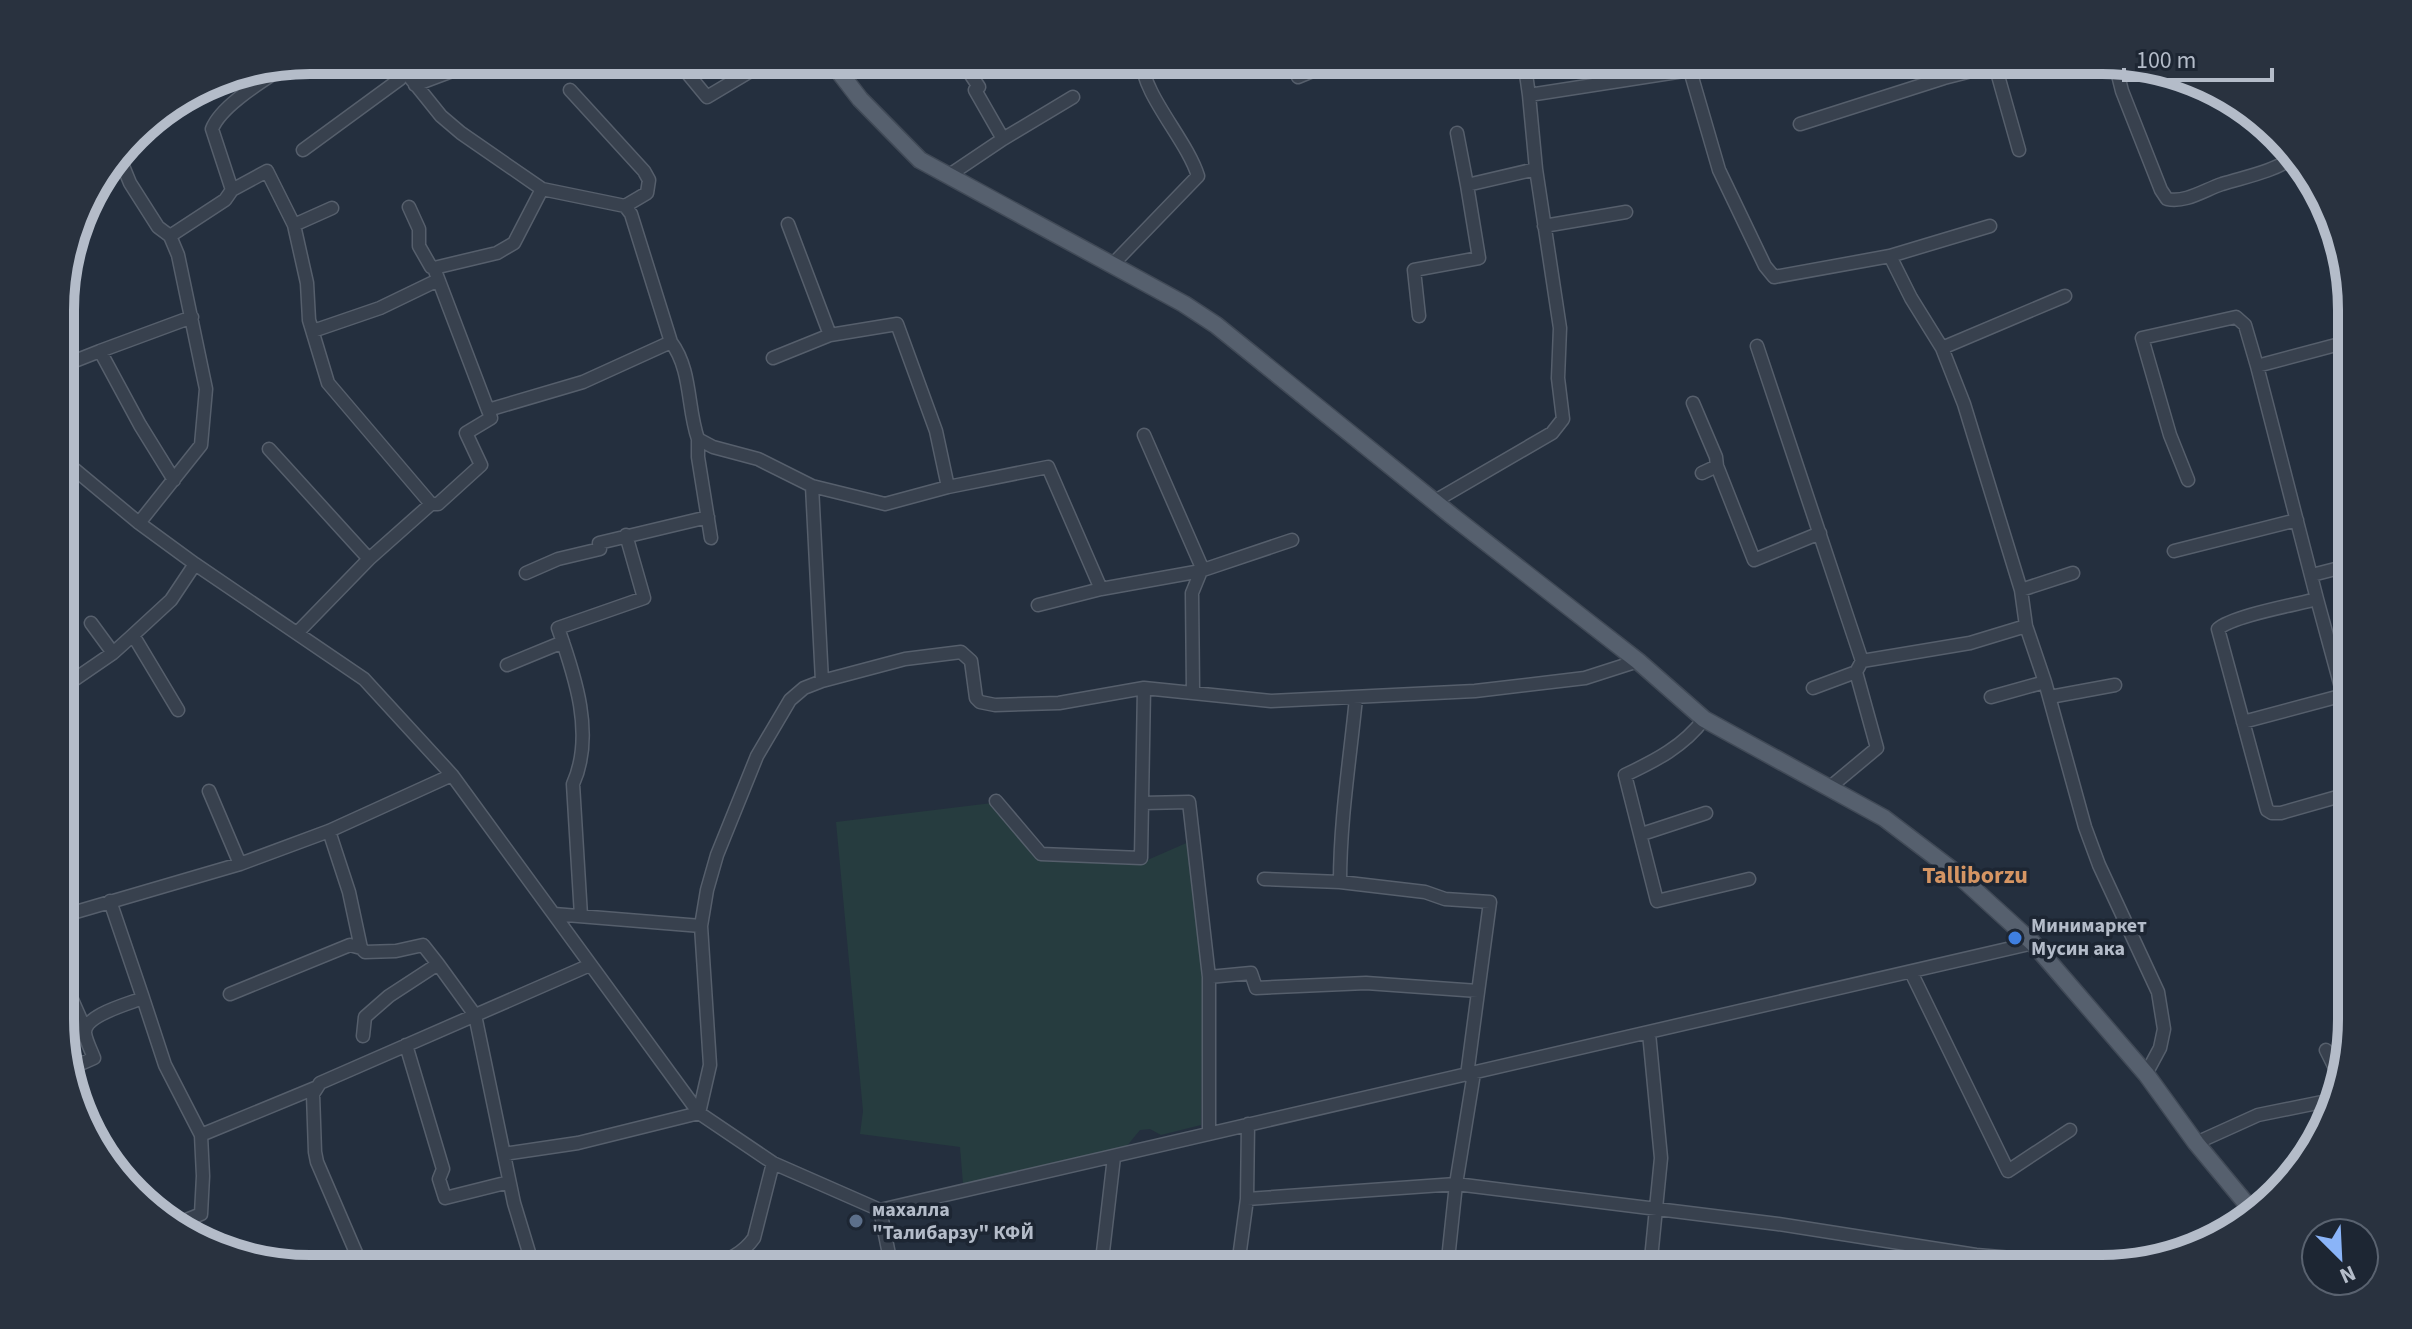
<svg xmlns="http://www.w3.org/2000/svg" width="2412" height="1329" font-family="'Source Sans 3',sans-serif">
	<rect width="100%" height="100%" fill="#242f3e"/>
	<!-- green -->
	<path fill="#263c3f" d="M992 803 1039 860 1136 865 1191 841 1203 987 1201 1125 1161 1135 1150 1129 1140 1130 1126 1147 963 1184 960 1147 860 1134 863 1111 836 822Z"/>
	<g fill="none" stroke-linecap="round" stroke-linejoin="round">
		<defs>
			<path id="minor" d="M396 60 441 116 461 133 542 189 625 206 631 214 671 342C692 370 687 408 698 439L713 447 758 459 812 486 885 504 948 487 936 431 897 324 830 335 788 224
				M1095 60 1100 69 1104 70 1142 67
				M1429 60 1433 70 1459 60
				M1524 60 1529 95 1690 70
				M1687 60 1719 170 1765 266 1774 277 1890 256 1911 298 1942 348 1964 404 2021 590 2026 626 2045 682 2085 827 2099 865 2158 992 2164 1029 2160 1048 2146 1074
				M1937 60 1944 78
				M2115 63 2122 91 2161 190 2167 199C2186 203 2204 190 2222 184 2248 176 2272 172 2294 157
				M1995 65 2019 150
				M688 74 707 97 769 60
				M1298 77 1339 60
				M415 85 471 64
				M570 90 644 171 649 180 647 193 625 206
				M1800 124 1944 78 2015 60
				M1457 133 1467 185 1536 169 1529 95
				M1003 139 1073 97
				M303 150 400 79 403 72
				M119 156 130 183 158 227 170 236 178 255 206 389 201 445 139 523
				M948 176 1003 139 975 90 979 87 961 60
				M542 189 514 243 497 253 434 268 488 410 583 382 671 342
				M232 190 267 171 294 225 332 208
				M409 207 419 229V246L431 267 434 268
				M294 225 307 283 309 320 328 383 431 504 369 559 297 633
				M1544 226 1626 212
				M170 236 225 200 232 190 212 129C221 105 266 79 287 65
				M1890 256 1990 226
				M1112 265 1198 176C1187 140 1142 94 1142 60
				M1419 316 1414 270 1479 258 1467 185
				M313 331 380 308 438 280
				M1757 346 1862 661 1856 672 1877 748 1829 788
				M1942 348 2065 296
				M773 358 830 335
				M62 366 100 351
				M2257 366 2351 341
				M1693 403 1716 457 1717 466
				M698 439V457L711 538
				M269 449 369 559
				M62 459 139 523 195 564 364 679 452 775 699 1113 773 1163 880 1210 2033 943
				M1702 473 1717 466 1754 560 1820 533
				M174 480 140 425 100 351 192 317
				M2188 480 2170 435 2142 338 2236 317 2245 325 2257 366 2317 599 2351 724
				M812 486 822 681
				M948 487 1048 467 1101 589 1201 571 1203 570 1144 435
				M1435 501 1552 433 1563 419 1558 378 1560 328 1536 169
				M431 504H438L481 465 466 433 491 418 488 410
				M2174 551 2297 520
				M1203 570 1292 540
				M526 573 558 559 600 549 599 543 708 517
				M2312 575 2351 565
				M2021 590 2073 573
				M2317 599C2294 605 2232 616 2218 629L2267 810 2272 813H2281L2351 793
				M1038 605 1101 589
				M133 635 171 600 195 564
				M113 653 133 635 178 710
				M1862 661 1970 643 2026 626
				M507 665 563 642
				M62 688 113 653 91 623
				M1813 688 1856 672
				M1193 691 1192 593 1201 571
				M1991 697 2045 682
				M2050 697 2115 685
				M1704 719C1684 746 1655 761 1625 775L1657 901 1749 879
				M2243 722 2344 695
				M209 791 240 864
				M996 801 1041 854 1141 858 1144 688
				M1143 803 1189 802 1209 977 1251 973 1256 988 1366 983 1478 991
				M329 831 349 892 361 948 365 952 396 951 423 945 438 964
				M1642 834 1706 813
				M1264 879 1340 882C1340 820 1350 759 1356 698
				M1340 882 1425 892 1445 899 1490 902 1467 1075
				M110 901 143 998
				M554 914 701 926 707 890 717 855 757 756 790 700 804 688 822 681 905 659 961 652 971 661 976 698 980 702 995 705 1059 703 1144 688 1271 701 1475 691 1585 678 1638 661
				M62 916 240 864 329 831 452 775
				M581 916 573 784C595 735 575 676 558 628L644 598 626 535
				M1911 972 2008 1171 2070 1130
				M62 977 85 1029
				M230 994 350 945 361 948
				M1649 1033 1661 1158 1650 1269
				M363 1036 365 1017 389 996 438 964 475 1015 514 1203 534 1269
				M406 1045 443 1169 439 1179 445 1198 509 1182
				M2326 1050 2339 1076
				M69 1069 94 1058C91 1050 86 1041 85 1033 84 1015 128 1004 143 998L165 1065 201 1135
				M1248 1124 1247 1199 1456 1184 1778 1224 1976 1255 2061 1262 2098 1268
				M1209 1133V977
				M2196 1143 2258 1115 2332 1100
				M504 1154 578 1143 699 1113 710 1065 701 926
				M880 1210 892 1269
				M174 1225 201 1214 203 1176 201 1135 315 1088
				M1239 1258 1247 1199
				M363 1269 317 1162 315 1152 313 1094 320 1083 590 965
				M706 1269C725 1261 742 1255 754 1238L773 1163
				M1101 1269 1114 1157
				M1447 1269 1456 1184 1474 1073"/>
			<path id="major" d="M830 60 860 99 920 160 1184 304 1216 325 1451 515 1638 661 1704 719 1884 818 1955 872 2033 943 2146 1074 2196 1143 2254 1213"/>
		</defs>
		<!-- minor casing -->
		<use href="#minor" stroke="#565f6c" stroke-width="15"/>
		<!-- major casing -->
		<use href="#major" stroke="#414a57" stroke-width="19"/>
		<!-- minor -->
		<use href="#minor" stroke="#38414e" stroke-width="12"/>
		<!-- major -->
		<use href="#major" stroke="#56606e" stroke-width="16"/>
	</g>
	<!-- markers -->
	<circle fill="#3f7fe0" stroke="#1d2633" stroke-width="3" cx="2015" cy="938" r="8"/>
	<circle fill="#5c6f8a" stroke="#1d2633" stroke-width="3" cx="856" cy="1221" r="8"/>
	<g text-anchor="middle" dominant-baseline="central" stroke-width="7" stroke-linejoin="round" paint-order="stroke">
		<!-- poi labels -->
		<g font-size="20" font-weight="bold" fill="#b4bcc9" stroke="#1d2633" text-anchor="start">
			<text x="2031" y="926">Минимаркет<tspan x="2031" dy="23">Мусин ака</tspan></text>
			<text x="872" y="1210">махалла<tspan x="872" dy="23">"Талибарзу" КФЙ</tspan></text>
		</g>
		<!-- quarter labels -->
		<g font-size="24" font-weight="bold" fill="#d59563" stroke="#1d2633">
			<text x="1975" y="875">Talliborzu</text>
		</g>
	</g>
	<!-- crop -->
	<path d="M0 0H2412V1329H0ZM310 74H2102A236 236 0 0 1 2338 310V1019A236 236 0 0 1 2102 1255H310A236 236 0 0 1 74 1019V310A236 236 0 0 1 310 74Z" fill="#29323f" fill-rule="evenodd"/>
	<path fill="none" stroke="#b4bcc9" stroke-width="10" d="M310 74H2102A236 236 0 0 1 2338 310V1019A236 236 0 0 1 2102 1255H310A236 236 0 0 1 74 1019V310A236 236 0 0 1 310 74Z"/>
	<!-- north arrow -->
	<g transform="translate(2340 1257) rotate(156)"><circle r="38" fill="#1d2633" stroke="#59626f" stroke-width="2"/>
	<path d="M0-6L14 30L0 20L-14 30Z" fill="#8ab4f8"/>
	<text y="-12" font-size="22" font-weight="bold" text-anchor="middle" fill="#b4bcc9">N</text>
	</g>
	<!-- scale -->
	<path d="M2124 68v12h148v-12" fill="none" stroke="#b4bcc9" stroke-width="4"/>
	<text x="2136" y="68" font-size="24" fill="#b4bcc9" stroke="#1d2633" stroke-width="6" paint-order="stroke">100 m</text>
</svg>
